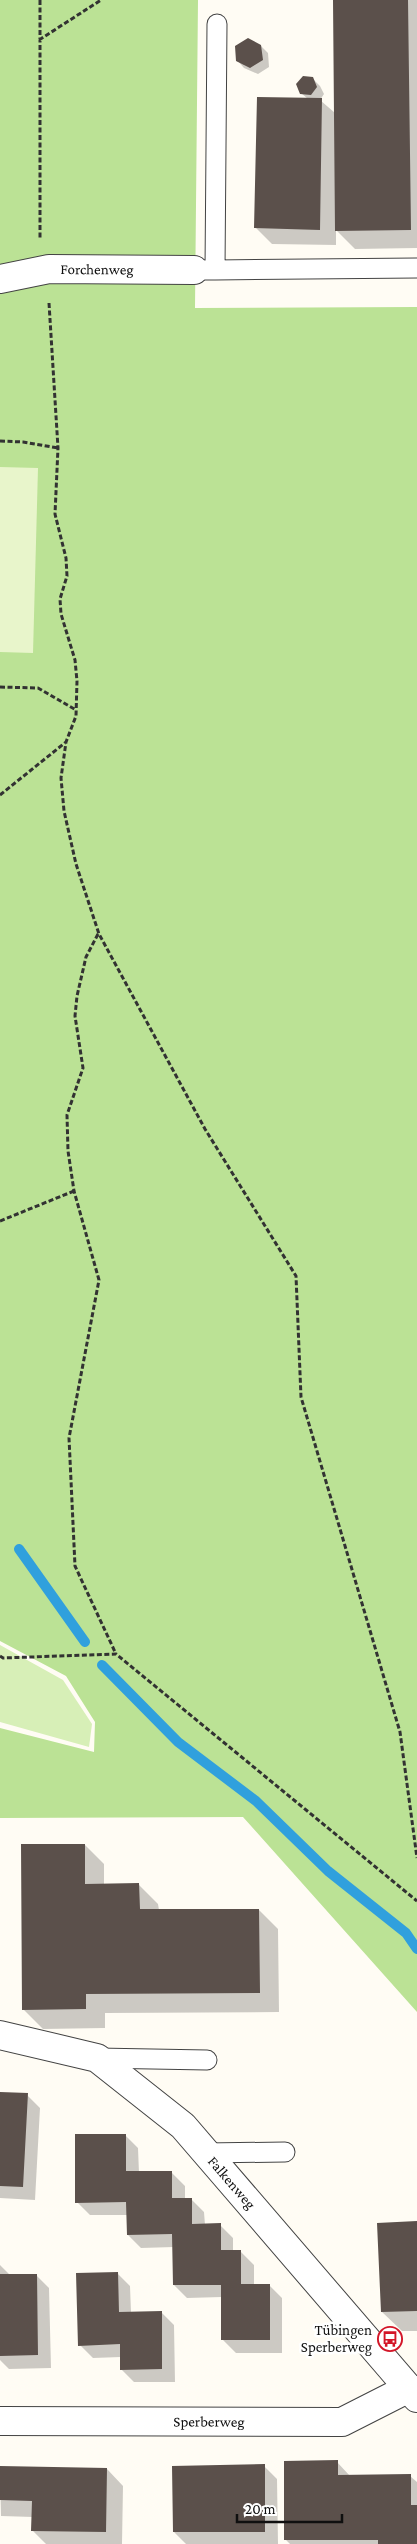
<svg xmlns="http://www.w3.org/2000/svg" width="417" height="2544" font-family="'Crimson Pro',serif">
	<rect width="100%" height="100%" fill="#fffcf4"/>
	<!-- green -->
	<path fill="#d7efb7" d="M0 1645 63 1680 92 1724 89 1747 0 1722Z"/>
	<!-- forest -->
	<path fill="#bbe295" d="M0 0H198L195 308 417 307V2012L243 1817 0 1818V1728L94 1752 95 1722 66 1676 0 1641Z"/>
	<!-- pitch -->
	<path fill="#e8f5cb" d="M0 467 38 468 33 653 0 652Z"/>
	<!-- shadow -->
	<path fill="#0003" d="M334 0H417V248L355 249 336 230V245L272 244 256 228 308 99 301 93 313 79 320 86 324 94 320 100 335 113Z
		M261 46 268 53 269 67 258 74 244 68 237 60Z
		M85 1845 104 1864V1885H139L158 1904 159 1910H259L278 1929 279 2012 105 2013V2028L43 2029 23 2009Z
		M0 2093 27 2095 40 2108 35 2200 0 2198Z
		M125 2135 138 2148 139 2173H172L185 2186V2199H191L204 2212 205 2225H220L233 2238V2252H241L254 2265V2285H269L282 2298V2353H236L223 2340 222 2297 187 2298 174 2285V2247L141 2248 128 2235V2215H90L77 2202Z
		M417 2223V2331H402L382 2312Z
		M0 2265 10 2275H36L49 2288 51 2368 9 2369 0 2360Z
		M117 2273 130 2286 131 2313 161 2312 174 2325 175 2382H134L121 2369V2357L93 2358 80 2345Z
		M337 2462 350 2476H410L417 2482V2544H290L286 2540Z
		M264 2466 277 2479 278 2544H186L174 2532Z
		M0 2467 107 2469 123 2486 122 2544H46L33 2531V2517L1 2516Z"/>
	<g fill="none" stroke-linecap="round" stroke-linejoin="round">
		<!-- stream -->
		<path stroke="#30a0dd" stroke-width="10" d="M19 1549 85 1642
			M102 1665 178 1742 256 1801 328 1871 406 1933 417 1949"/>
	</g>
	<!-- building -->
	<path fill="#5b504b" d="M333 0H408L411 230 335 231Z
		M248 38 261 45 263 60 250 68 236 61 235 46Z
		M303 76 313 77 317 87 311 95 300 94 296 84Z
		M257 97 322 98 320 230 254 228Z
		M21 1844H85V1884L139 1883 140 1909H259L260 1993 86 1994V2009L22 2010Z
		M0 2092 28 2093 23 2187 0 2186Z
		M75 2134H126V2171H172V2198H192V2224L221 2223V2250H241V2284H270V2340H221V2285H173L172 2234 127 2235 126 2202 75 2203Z
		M417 2221V2311L381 2312 377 2223Z
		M118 2272 119 2312 162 2311V2369L120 2370V2344L78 2346 76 2273Z
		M0 2274H37L38 2355 0 2356Z
		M338 2460V2475L411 2474V2505H417V2544H378V2540H284V2461Z
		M265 2464V2532H173L172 2466Z
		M0 2466 107 2468 106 2532 31 2531 32 2501 0 2500Z"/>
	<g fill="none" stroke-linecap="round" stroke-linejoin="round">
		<defs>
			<path id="lane" d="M194 270H215L217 24
				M215 270 417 268
				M97 2058 207 2060
				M205 2153 285 2152"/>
			<g id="street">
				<path id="s1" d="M0 279 49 269 194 270"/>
				<path id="s2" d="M0 2035 97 2058 183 2126 417 2398"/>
				<path id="s3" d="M0 2421 342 2422 409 2388"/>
			</g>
		</defs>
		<!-- lane casing -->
		<use href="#lane" stroke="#434343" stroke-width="21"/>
		<!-- street casing -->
		<use href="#street" stroke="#434343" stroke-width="30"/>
		<!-- path -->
		<path stroke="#323232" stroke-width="3" stroke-dasharray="5 2.5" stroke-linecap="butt" d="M40 0V238
			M39 40 101 0
			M49 303 58 448 55 514 66 558 67 576 60 599 61 614 75 660 77 681 76 716 66 742 61 778 64 811 76 864 99 934 205 1129 296 1276 301 1397 400 1732 417 1858
			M0 441 23 442 58 448
			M0 687 38 688 76 710
			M0 795 66 742
			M98 934 86 957 77 996 75 1016 83 1068 67 1115 68 1151 74 1191 99 1280 69 1438 75 1566 116 1654
			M0 1221 74 1191
			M0 1656 3 1658 116 1654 417 1901"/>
		<!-- lane -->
		<use href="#lane" stroke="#fff" stroke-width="19"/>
		<!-- street -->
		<use href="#street" stroke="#fff" stroke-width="28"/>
	</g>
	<!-- icons -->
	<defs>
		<symbol id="bus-ring" viewBox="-11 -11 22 22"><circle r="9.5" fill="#fff" stroke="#d31628" stroke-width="1.5"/><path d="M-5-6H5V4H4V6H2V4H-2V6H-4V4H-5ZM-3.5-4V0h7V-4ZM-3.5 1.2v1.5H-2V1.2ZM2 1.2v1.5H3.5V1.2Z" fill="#d31628"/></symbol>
	</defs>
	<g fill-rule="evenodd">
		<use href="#bus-ring" x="376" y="2325" width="28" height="28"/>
	</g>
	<g text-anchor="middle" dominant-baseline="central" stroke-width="5" stroke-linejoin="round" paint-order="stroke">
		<!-- street labels -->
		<g font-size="15" fill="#101010" stroke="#fff">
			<text stroke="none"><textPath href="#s1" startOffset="98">Forchenweg</textPath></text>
			<text stroke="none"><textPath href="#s2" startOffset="284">Falkenweg</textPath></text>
			<text stroke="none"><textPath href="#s3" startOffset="209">Sperberweg</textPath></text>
		</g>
		<!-- poi labels -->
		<g font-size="15" fill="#101010" stroke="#fff" text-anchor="end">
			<text x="372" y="2330">Tübingen<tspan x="372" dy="17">Sperberweg</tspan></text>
		</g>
	</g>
	<!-- scale -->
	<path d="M237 2514v8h105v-8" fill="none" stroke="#101010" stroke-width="2.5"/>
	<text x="245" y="2514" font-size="15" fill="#101010" stroke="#ffffff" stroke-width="4" paint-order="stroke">20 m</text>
</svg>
